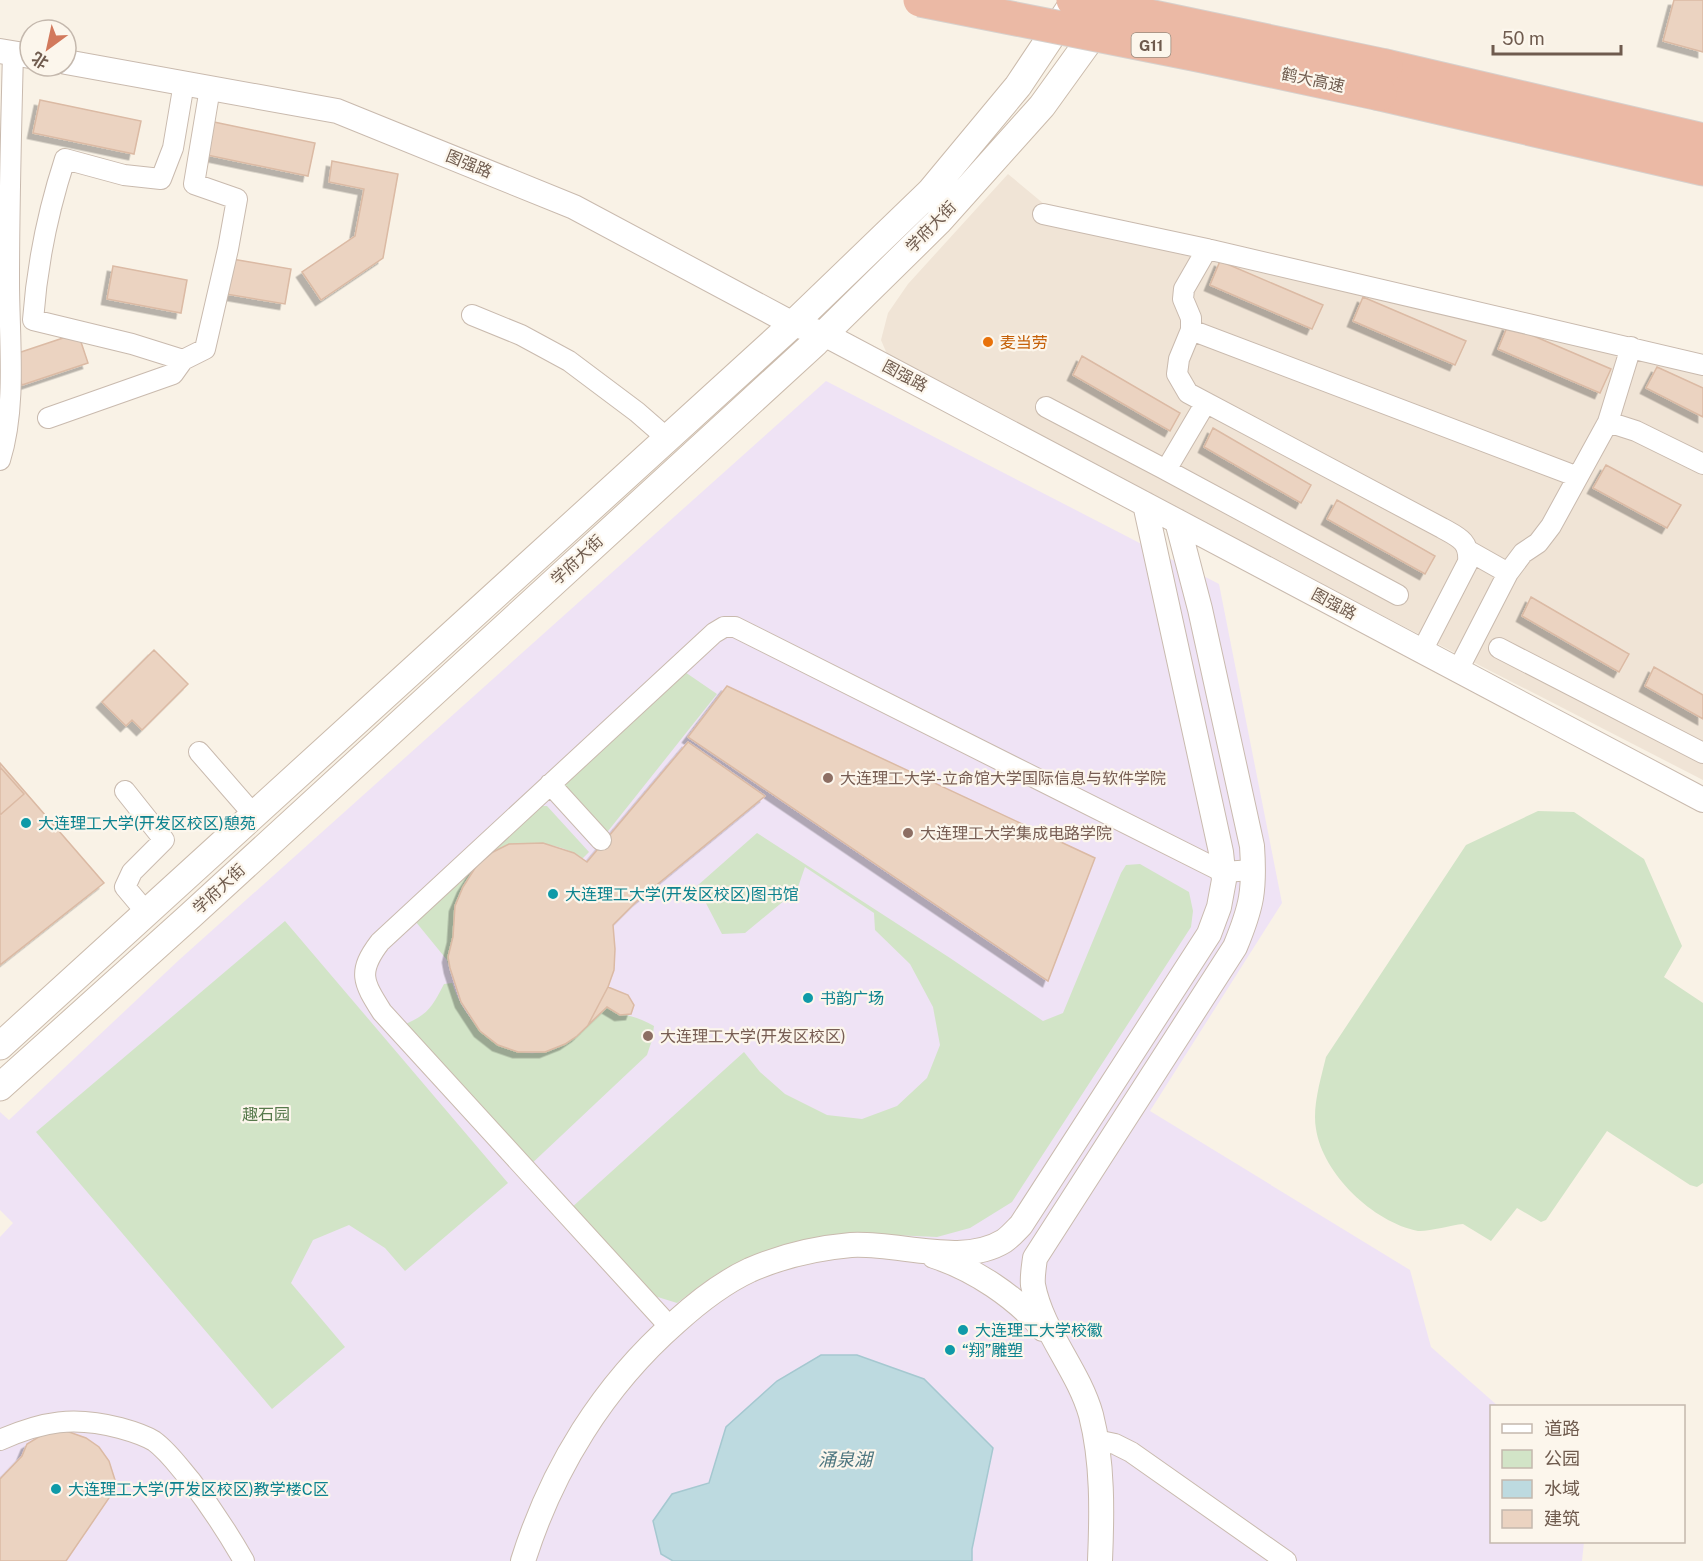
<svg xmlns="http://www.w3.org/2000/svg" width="1703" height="1561" font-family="'Public Sans','Noto Sans SC',sans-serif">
	<defs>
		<filter id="shadow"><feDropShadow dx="-5.5" dy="5.5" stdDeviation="0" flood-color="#0004"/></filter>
	</defs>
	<rect width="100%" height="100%" fill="#f9f2e6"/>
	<!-- residential -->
	<path fill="#f0e4d6" d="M1008 174 1044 204 1703 365V780L918 377 887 354 881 340 888 313 908 284Z"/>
	<!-- education -->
	<path fill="#efe3f5" d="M826 381 1219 584 1282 903 1150 1111 1410 1270 1431 1347 1498 1406H1492V1542H1584L1582 1561H0V1237L13 1223 0 1210V1112L9 1120 179 960Z"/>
	<!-- green -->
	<path fill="#d2e4c7" d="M682 670 717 694 601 840 560 790 568 773Z
		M536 806H547L589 852 582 859C565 845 543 843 522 843 489 845 465 874 456 904 453 914 455 926 453 936 452 943 448 951 448 958 449 1005 493 1062 544 1052 567 1047 591 1023 607 1007 623 1016 638 1016 654 1026L652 1040 647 1055 527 1168 403 1025C428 1015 432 1007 444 984L452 983 447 960 411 916Z
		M1538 811 1574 812 1644 859 1682 946 1664 977 1703 1003V1183L1697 1187 1690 1185 1607 1131 1546 1220 1541 1222 1517 1208 1491 1241 1463 1224C1451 1225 1428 1232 1418 1231 1373 1222 1323 1174 1316 1129 1312 1107 1321 1078 1326 1057L1466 845Z
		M757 833 950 958 1043 1021 1063 1013 1121 873 1126 865 1140 864 1189 892 1193 911 1191 927 1012 1202 970 1228 937 1237 892 1235 805 1242 766 1251 718 1273 677 1303 648 1294 570 1209 744 1052 760 1072 785 1094 827 1115 862 1119 897 1106 927 1078 940 1045 933 1007 910 964 875 930 874 913 805 867 797 890 745 933 722 934 697 886Z
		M285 921 508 1183 405 1271 385 1248 349 1225 313 1240 291 1283 345 1347 272 1409 36 1132Z"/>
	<!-- water -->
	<path fill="#bddae0" stroke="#a5c8d0" stroke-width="1.5" d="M821 1355H857L924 1379 993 1448 972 1549V1561H673L661 1554 653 1521 672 1494 709 1483 726 1427 777 1381Z"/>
	<!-- building -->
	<path fill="#ebd3c1" stroke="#dbbaa4" stroke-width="1.5" filter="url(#shadow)" d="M1674 0H1703V52L1663 41Z
		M40 100 141 121 134 154 33 133Z
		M214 122 315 143 308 176 207 155Z
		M332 161 398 174 383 258 321 300 302 272 355 236 364 189 329 182Z
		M232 259 291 269 285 304 226 294Z
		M1220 261 1323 305 1312 329 1210 285Z
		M113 266 187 280 181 313 107 299Z
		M1363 297 1466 341 1455 365 1353 321Z
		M1508 325 1611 369 1600 393 1498 349Z
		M78 333 88 363 22 385 12 355Z
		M1082 356 1180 413 1170 431 1073 375Z
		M1657 367 1703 388V417L1646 388Z
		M1213 428 1311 485 1301 503 1204 447Z
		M1606 465 1681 505 1667 528 1593 488Z
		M1337 500 1435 556 1425 574 1327 519Z
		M1531 597 1629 654 1619 672 1522 616Z
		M154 650 188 684 142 730 132 720 126 726 102 702Z
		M1654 667 1703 695V719L1645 686Z
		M727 686 1095 858 1048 981 688 737Z
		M688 742 765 796 637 901 613 925 615 949 614 970 608 987 628 995 634 1005 631 1014 620 1015 607 1007 577 1036 565 1044 545 1052H518L498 1045 480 1031 461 1002 450 968 448 957 453 937 455 906 463 887 477 865 493 852 509 844 543 843 574 853 587 862Z
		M0 763 104 883 0 965Z
		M0 767 24 794 0 815Z
		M608 987 628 995 634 1005 631 1014 620 1015 607 1007 588 1025Z
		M55 1427 86 1438 99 1447 109 1461 115 1480 109 1498 66 1561H0V1479L22 1456 27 1444Z"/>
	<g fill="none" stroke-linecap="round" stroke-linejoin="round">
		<defs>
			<path id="minor" d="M184 83 173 148 161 179 124 175 65 159C48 211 37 265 33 320L132 344 183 360 205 349 228 249 237 199 194 184 210 88
				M1043 214 1207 249 1703 365
				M1207 249 1184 289 1183 299 1191 318V330L1179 359 1177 374 1188 393 1442 528C1458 537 1470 541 1468 562L1422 651
				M472 315 521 335 569 361 637 412 668 439
				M1191 330 1578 477
				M1205 404 1166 470 1398 595
				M1046 407 1166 470
				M48 418 173 374 183 360
				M1608 422 1631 347
				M0 460C17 406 9 338 9 282 9 206 11 129 13 53
				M1469 551 1508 573
				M1499 648 1703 753
				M1458 670 1508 573 1523 553 1538 543 1551 526 1608 422 1636 431 1703 464
				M199 752 253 814
				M550 784 601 840
				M125 791 164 840 132 872 125 887 146 912
				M670 1327 382 1012C363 982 357 972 380 942L714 633 724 627H735L1223 872 1253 870
				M0 1440C43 1421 74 1416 120 1428 131 1431 144 1435 154 1441 169 1452 179 1467 191 1481 211 1507 228 1533 244 1561
				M1096 1440 1115 1444 1131 1452 1286 1561"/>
			<path id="tertiary" d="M0 51 30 56
				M66 62 337 111 574 207 793 324 824 334 1703 800
				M934 1256C974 1269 1016 1297 1043 1329
				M523 1561C552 1469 603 1386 676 1322 698 1302 722 1283 750 1270 782 1256 817 1248 851 1245 898 1242 962 1267 1004 1241 1010 1237 1016 1230 1021 1225L1209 934 1219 907 1224 880 1221 852 1145 504
				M1100 1561C1102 1513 1103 1462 1091 1415 1078 1369 1042 1332 1033 1285 1032 1277 1034 1266 1035 1258L1235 947C1252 906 1255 890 1252 846L1200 609 1177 521"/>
			<path id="secondary" d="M0 1046 793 324 930 192 1018 86 1068 11
				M0 1087 190 916 816 342 938 222 1042 106 1104 20"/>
			<path id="motorway" d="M1386 66 1703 140
				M1380 94 1703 169"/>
		</defs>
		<!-- minor casing -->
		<use href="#minor" stroke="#c9baae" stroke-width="22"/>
		<!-- tertiary casing -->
		<use href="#tertiary" stroke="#c9baae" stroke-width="26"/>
		<!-- secondary casing -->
		<use href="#secondary" stroke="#cbbbac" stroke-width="29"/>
		<!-- motorway casing -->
		<use href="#motorway" stroke="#d7d1cd" stroke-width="35"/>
		<!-- minor -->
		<use href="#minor" stroke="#fff" stroke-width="20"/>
		<!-- tertiary -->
		<use href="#tertiary" stroke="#fff" stroke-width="24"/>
		<!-- secondary -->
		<use href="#secondary" stroke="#fff" stroke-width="27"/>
		<!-- motorway -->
		<use href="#motorway" stroke="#ebb9a5" stroke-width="33"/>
		<defs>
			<path id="motorway-bridge" d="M920 0 1198 55 1380 94
				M1073 0 1386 66"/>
		</defs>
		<!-- motorway-bridge casing -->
		<use href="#motorway-bridge" stroke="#d7d1cd" stroke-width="35" stroke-linecap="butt"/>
		<!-- motorway-bridge -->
		<use href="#motorway-bridge" stroke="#ebb9a5" stroke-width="33"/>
	</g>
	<!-- markers -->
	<circle fill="#e8710a" stroke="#fcf6ec" stroke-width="2" cx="988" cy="342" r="6"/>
	<g fill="#8d6e63" stroke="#fcf6ec" stroke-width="2">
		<circle cx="828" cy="778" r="6"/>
		<circle cx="908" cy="833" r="6"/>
		<circle cx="648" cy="1036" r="6"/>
	</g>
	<g fill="#0f9aa8" stroke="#fcf6ec" stroke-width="2">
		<circle cx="26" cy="823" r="6"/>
		<circle cx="553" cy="894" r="6"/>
		<circle cx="808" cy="998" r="6"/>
		<circle cx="963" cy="1330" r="6"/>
		<circle cx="950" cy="1350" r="6"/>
		<circle cx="56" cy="1489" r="6"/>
	</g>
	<g text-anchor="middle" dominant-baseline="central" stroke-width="4.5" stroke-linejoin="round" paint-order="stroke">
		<!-- shield labels -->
		<rect fill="#fcf6ec" stroke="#998a7d" stroke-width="1.5" x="1131.5" y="33" width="39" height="24" rx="4.5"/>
		<g font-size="15" font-weight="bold" fill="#6f5b4e">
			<text x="1151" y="45">G11</text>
		</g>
		<!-- street labels -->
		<g font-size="16" fill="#6f5b4e" stroke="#fcf6ec">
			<text transform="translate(1313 80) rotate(12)">鹤大高速</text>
			<text transform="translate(469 164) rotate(22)">图强路</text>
			<text transform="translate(931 227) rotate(-46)">学府大街</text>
			<text transform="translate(905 376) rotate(28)">图强路</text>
			<text transform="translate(577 560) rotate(-43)">学府大街</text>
			<text transform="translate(1334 604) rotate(28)">图强路</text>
			<text transform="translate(219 889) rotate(-43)">学府大街</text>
		</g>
		<!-- food labels -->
		<g font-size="16" fill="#c56008" stroke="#fcf6ec" text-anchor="start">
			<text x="1000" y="342">麦当劳</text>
		</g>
		<!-- education labels -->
		<g font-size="16" fill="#785e54" stroke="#fcf6ec" text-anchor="start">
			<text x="840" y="778">大连理工大学-立命馆大学国际信息与软件学院</text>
			<text x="920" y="833">大连理工大学集成电路学院</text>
			<text x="660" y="1036">大连理工大学(开发区校区)</text>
		</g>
		<!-- culture labels -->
		<g font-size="16" fill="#0d838f" stroke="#fcf6ec" text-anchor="start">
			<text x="38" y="823">大连理工大学(开发区校区)憩苑</text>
			<text x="565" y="894">大连理工大学(开发区校区)图书馆</text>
			<text x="820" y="998">书韵广场</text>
			<text x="975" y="1330">大连理工大学校徽</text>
			<text x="962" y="1350">“翔”雕塑</text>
			<text x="68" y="1489">大连理工大学(开发区校区)教学楼C区</text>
		</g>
		<!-- park labels -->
		<g font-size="16" fill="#57794b" stroke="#fcf6ec">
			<text x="266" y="1114">趣石园</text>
		</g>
		<!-- water labels -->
		<g font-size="18" font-style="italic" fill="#4c757f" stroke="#fcf6ec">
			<text x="845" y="1459">涌泉湖</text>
		</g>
	</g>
	<!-- legend -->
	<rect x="1490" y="1405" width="195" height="138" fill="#fcf6ec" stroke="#c4b8ad" stroke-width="1.5"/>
	<rect x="1502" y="1424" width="30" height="9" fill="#ffffff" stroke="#c4b8ad" stroke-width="1.5"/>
	<text x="1544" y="1435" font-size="18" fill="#6f5b4e">道路</text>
	<rect x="1502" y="1450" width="30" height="18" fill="#d2e4c7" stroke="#c4b8ad" stroke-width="1.5"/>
	<text x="1544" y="1465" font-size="18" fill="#6f5b4e">公园</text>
	<rect x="1502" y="1480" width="30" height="18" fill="#bddae0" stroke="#c4b8ad" stroke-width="1.5"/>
	<text x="1544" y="1495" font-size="18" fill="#6f5b4e">水域</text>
	<rect x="1502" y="1510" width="30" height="18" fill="#ebd3c1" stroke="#c4b8ad" stroke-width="1.5"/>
	<text x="1544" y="1525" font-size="18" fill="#6f5b4e">建筑</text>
	<!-- north arrow -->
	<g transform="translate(48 48) rotate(213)"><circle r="28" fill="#fcf6ec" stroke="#c4b8ad" stroke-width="1.5"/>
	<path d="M0-4.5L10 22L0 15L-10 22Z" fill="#d2795c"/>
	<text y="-9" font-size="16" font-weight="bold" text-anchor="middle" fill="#6f5b4e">北</text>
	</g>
	<!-- scale -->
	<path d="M1493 45v9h128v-9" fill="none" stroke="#6f5b4e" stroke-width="3"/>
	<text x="1502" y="45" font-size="18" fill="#6f5b4e" stroke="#fcf6ec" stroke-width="4.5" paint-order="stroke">50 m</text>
</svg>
